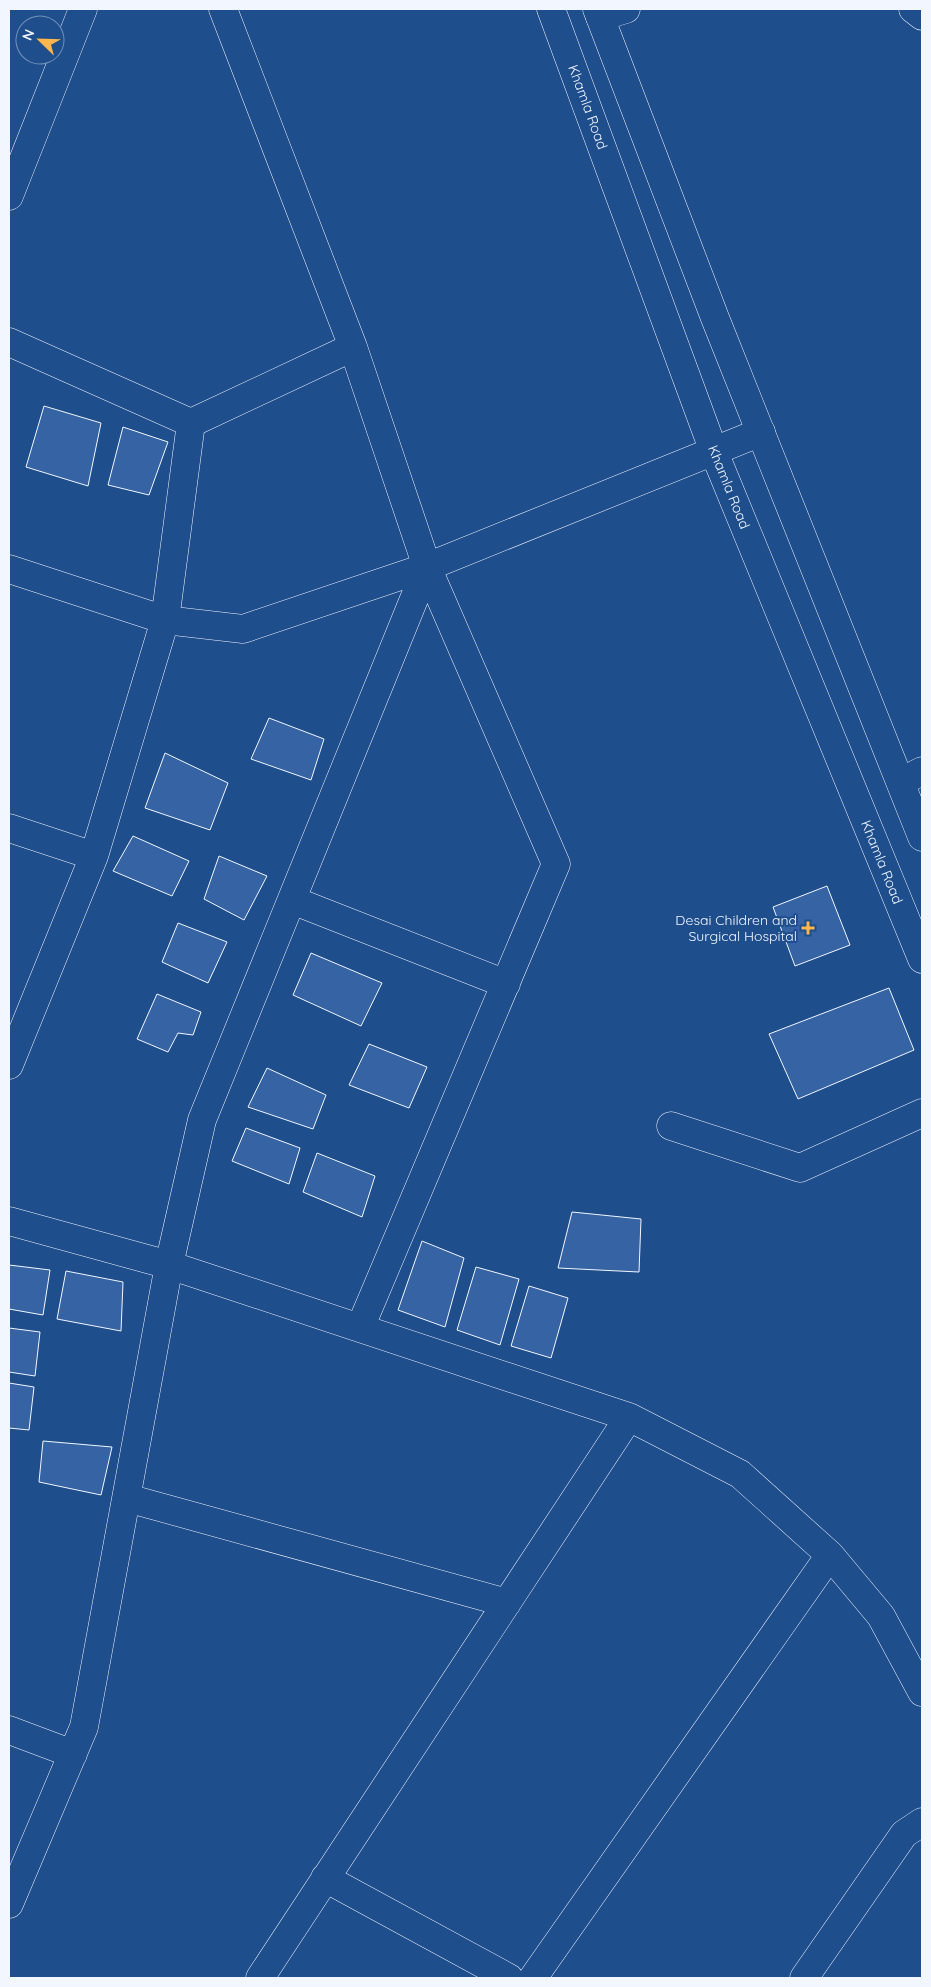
<svg xmlns="http://www.w3.org/2000/svg" width="931" height="1987" font-family="Quicksand,sans-serif">
	<rect width="100%" height="100%" fill="#1f4e8c"/>
	<!-- building -->
	<path fill="#3563a3" stroke="#f2f6ff" d="M44 406 101 423 88 486 26 467Z
		M123 427 168 442 149 495 108 485Z
		M269 718 324 739 311 780 251 759Z
		M165 753 228 783 210 830 145 808Z
		M133 836 189 861 172 896 113 871Z
		M219 856 267 876 244 920 204 899Z
		M827 886 850 945 795 966 773 907Z
		M178 923 227 942 208 983 162 962Z
		M311 953 382 983 361 1026 293 995Z
		M889 988 914 1050 798 1099 769 1034Z
		M157 994 201 1012 193 1035 178 1033 168 1052 137 1039Z
		M369 1044 427 1067 409 1108 349 1085Z
		M267 1068 326 1095 313 1129 248 1107Z
		M246 1128 300 1148 289 1184 232 1161Z
		M317 1153 375 1176 362 1217 303 1192Z
		M572 1212 641 1219 639 1272 558 1268Z
		M422 1241 464 1258 445 1327 398 1310Z
		M9 1265 50 1270 43 1315 9 1309Z
		M476 1267 519 1279 500 1345 457 1330Z
		M66 1271 123 1282 121 1331 57 1319Z
		M529 1286 568 1298 551 1358 511 1346Z
		M9 1328 40 1332 35 1376 9 1372Z
		M9 1383 34 1387 29 1430 9 1428Z
		M43 1441 112 1447 101 1495 39 1482Z"/>
	<g fill="none" stroke-linecap="round" stroke-linejoin="round">
		<defs>
			<path id="minor" d="M223 9 353 347 427 567 556 864 360 1328
				M913 9 922 16
				M600 17 626 9
				M9 196 83 9
				M9 342 191 423 353 347
				M9 569 165 620 243 629 427 567 761 432
				M901 782 922 771
				M9 828 94 856
				M292 900 506 984
				M9 1065 94 856 165 620 191 423
				M671 1126 800 1168 922 1113
				M9 1221 169 1265 629 1417 740 1474 830 1555 881 1616 922 1692
				M127 1498 507 1603
				M9 1730 73 1754
				M325 1878 509 1978
				M9 1904 84 1727 169 1265 202 1120 427 567
				M260 1978 629 1417
				M533 1978 830 1555"/>
			<path id="tertiary" d="M551 9 714 452 922 959
				M597 9 715 318 922 837
				M804 1978 904 1834 922 1822"/>
		</defs>
		<!-- minor casing -->
		<use href="#minor" stroke="#f2f6ff" stroke-width="29"/>
		<!-- tertiary casing -->
		<use href="#tertiary" stroke="#f2f6ff" stroke-width="29"/>
		<!-- minor -->
		<use href="#minor" stroke="#1f4e8c" stroke-width="28"/>
		<!-- tertiary -->
		<use href="#tertiary" stroke="#1f4e8c" stroke-width="28"/>
	</g>
	<!-- markers -->
	<path fill="#ffb74d" stroke="#1f4e8c" stroke-width="2" d="M805.5 920.5h5v5h5v5h-5v5h-5v-5h-5v-5h5z"/>
	<g text-anchor="middle" dominant-baseline="central" stroke-width="4" stroke-linejoin="round" paint-order="stroke">
		<!-- street labels -->
		<g font-size="14" fill="#f2f6ff" stroke="#1f4e8c">
			<text transform="translate(588 107) rotate(70)">Khamla Road</text>
			<text transform="translate(729 487) rotate(68)">Khamla Road</text>
			<text transform="translate(882 862) rotate(68)">Khamla Road</text>
		</g>
		<!-- poi labels -->
		<g font-size="14" fill="#f2f6ff" stroke="#1f4e8c" text-anchor="end">
			<text x="797" y="920">Desai Children and<tspan x="797" dy="16">Surgical Hospital</tspan></text>
		</g>
	</g>
	<!-- border -->
	<rect width="931" height="1987" fill="none" stroke="#f2f6ff" stroke-width="20"/>
	<!-- north arrow -->
	<g transform="translate(40 40) rotate(293)"><circle r="24" fill="#1f4e8c" stroke="#7391ba"/>
	<path d="M0-4L9 19L0 12L-9 19Z" fill="#ffb74d"/>
	<text y="-8" font-size="14" font-weight="bold" text-anchor="middle" fill="#f2f6ff">N</text>
	</g>
</svg>
